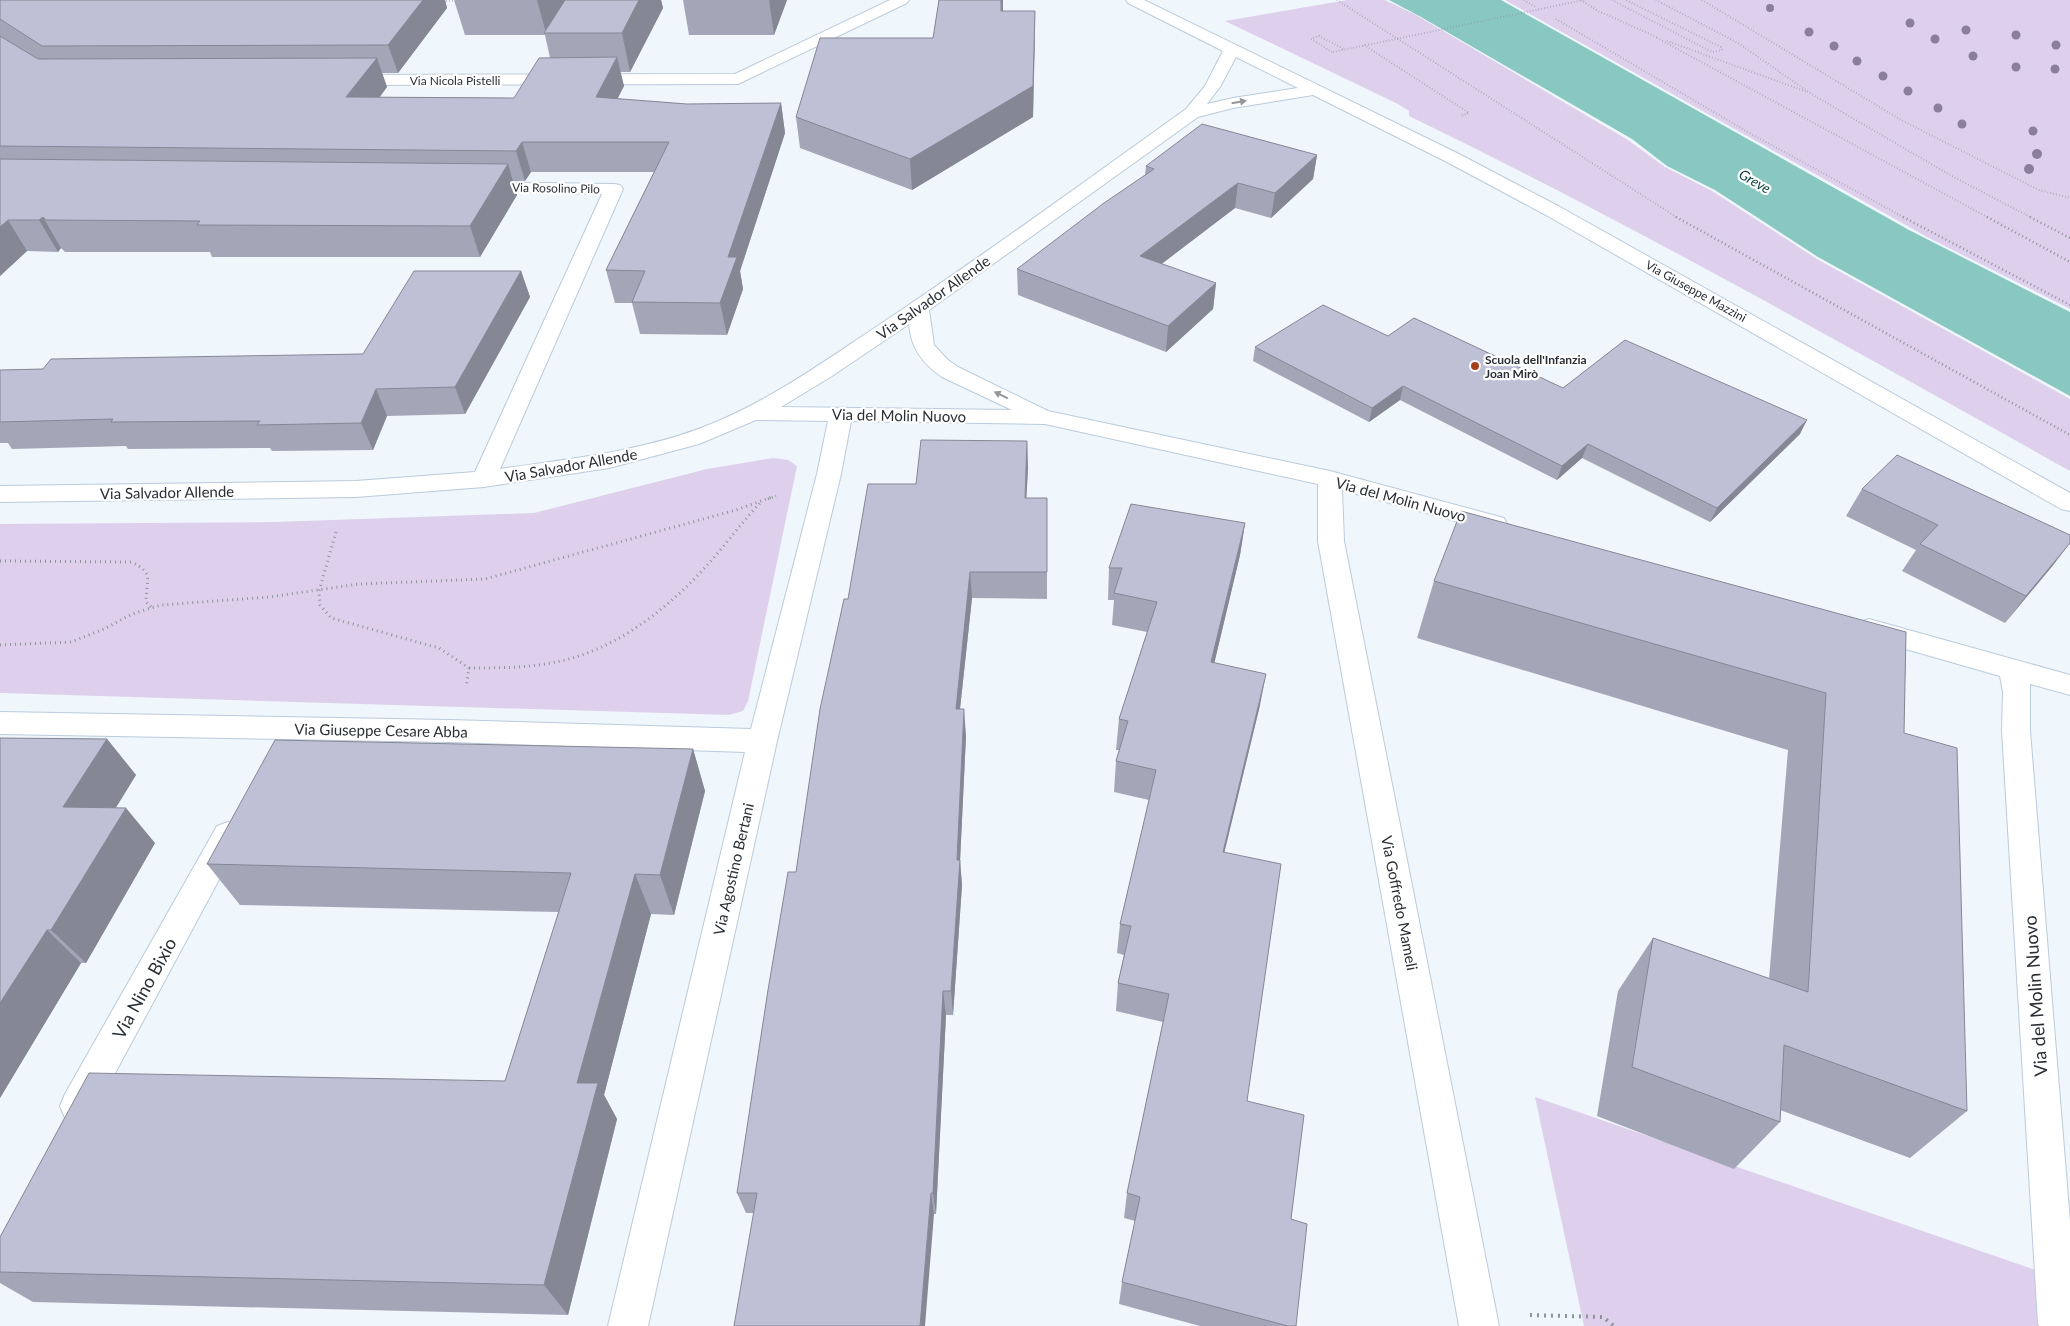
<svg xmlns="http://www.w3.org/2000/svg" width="2070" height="1326" font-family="Lato,sans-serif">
	<rect width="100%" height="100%" fill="#eff6fc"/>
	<!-- green -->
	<path fill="#ded0ec" d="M1347 0H1385L1416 15 1628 140 1665 167 1712 191 1817 259 2070 399V471C1852 349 1634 225 1409 116V111L1398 104 1225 21Z
		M1505 0H2070V309L1927 237Z
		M773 458 788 460 797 466 748 701 743 711 729 715 0 693V524L275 522 534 513 707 469Z
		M1535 1097 2070 1282V1326H1584Z"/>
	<!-- water -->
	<path fill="#89c7c1" d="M1389 0H1501L1909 230 2070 312V396L1818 257 1715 190 1667 166 1632 139 1421 17Z"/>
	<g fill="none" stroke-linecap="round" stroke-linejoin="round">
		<defs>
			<path id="minor" d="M890 0H909L907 3 738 84 349 85 343 83 341 80 343 77 349 75 735 74Z
				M1126 0H1144L1459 154 1560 207 2070 493V511L2061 509 1546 215 1447 162 1313 95 1233 108 1198 117 929 310 934 345 948 360 958 367 1048 411 1330 471 1504 518 1507 524 1504 530 1495 532 1342 490 1344 541 1499 1326H1459L1318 541V484L1045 424 851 421 841 474 777 741 648 1326H608L745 752 449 742 0 734V712L449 720 751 729 817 474 828 421 756 420 699 444 609 468 484 487 356 497 0 502V486L356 481 475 472 602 194 470 191 467 187 470 183 476 182 614 184 620 185 623 189 500 469C568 459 637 452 701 428 765 404 822 363 879 325 983 256 1084 182 1186 109L1205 86 1223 51 1128 3ZM1236 57 1298 88 1233 98 1207 104 1220 87ZM909 324C911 348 922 363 942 377L1012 410 781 407 832 376Z
				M1869 619 2070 675V695L2030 684V731L2070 1222V1326H2039L2038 1323 2002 731 2003 692 2000 676 1860 636 1856 629 1860 622Z
				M228 822 239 826 243 835 91 1118 78 1123 65 1118 60 1106 65 1094 217 826Z"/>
		</defs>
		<!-- minor casing -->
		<use href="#minor" stroke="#bbcbdb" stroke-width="2"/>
		<!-- path-far3 -->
		<path stroke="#8d949a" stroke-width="2" stroke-dasharray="0.5 2.5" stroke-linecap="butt" d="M1337 0 1678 218
			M1524 0 1536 7
			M1581 0 1598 11 1659 38
			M1612 0 1708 50 1713 52 1722 50 1721 47 1626 0
			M1656 0 1738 43 1813 95 1950 175 2032 218
			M1702 0 1901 120 2039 190 2070 198
			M443 1H459
			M1556 19 1746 131 1905 218
			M1657 38 1989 218
			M1667 41 1807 92
			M1364 45 1469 113 1460 116
			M1332 52 1311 39 1319 36 1344 49"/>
		<!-- path-far2 -->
		<path stroke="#8d949a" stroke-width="2.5" stroke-dasharray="1 3" stroke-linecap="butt" d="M1676 217 2070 435
			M1903 217 2070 305
			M1987 217 2070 262
			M2030 217 2070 238
			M768 499 776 496"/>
		<!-- path-far1 -->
		<path stroke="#8d949a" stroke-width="3" stroke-dasharray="1 4" stroke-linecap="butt" d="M336 532 319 591 320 605 331 618 439 648 469 668 466 687
			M0 561 131 562C155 573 146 580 146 602L152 608
			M0 645 71 642 104 629 132 614 161 605 269 597 359 584 485 579 736 510 772 497
			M469 668C498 668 528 668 556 662 612 651 661 614 700 573 722 550 740 524 762 501"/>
		<!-- path -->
		<path stroke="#8d949a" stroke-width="4" stroke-dasharray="2 5" stroke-linecap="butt" d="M1530 1315 1603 1317 1614 1326"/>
		<!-- minor -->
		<use href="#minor" fill="#fff" fill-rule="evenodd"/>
		<!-- path-bridge -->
		<path stroke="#8d949a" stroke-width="2" stroke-dasharray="0.5 2.5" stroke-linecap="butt" d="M1333 52 1584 0"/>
	</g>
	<!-- trees -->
	<g fill="#8b7e9d">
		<circle cx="1770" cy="8" r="4"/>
		<circle cx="1910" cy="23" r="4.5"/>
		<circle cx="1966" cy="30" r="4.5"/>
		<circle cx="1809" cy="32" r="4.5"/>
		<circle cx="2016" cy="35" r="4.5"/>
		<circle cx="1935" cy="39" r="4.5"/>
		<circle cx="2056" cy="45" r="4.5"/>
		<circle cx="1834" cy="46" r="4.5"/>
		<circle cx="1973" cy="56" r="4.5"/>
		<circle cx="1857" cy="61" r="4.5"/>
		<circle cx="2016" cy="67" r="4.5"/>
		<circle cx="2055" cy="69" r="4.5"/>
		<circle cx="1883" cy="76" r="4.5"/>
		<circle cx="1908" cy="91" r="4.5"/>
		<circle cx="1938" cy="108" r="4.5"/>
		<circle cx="1962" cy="124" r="4.5"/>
		<circle cx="2033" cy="131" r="4.5"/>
		<circle cx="2037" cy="154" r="5"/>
		<circle cx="2029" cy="169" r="5"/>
	</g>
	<!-- wall -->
	<path fill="#a3a6b7" d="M0 0H445L447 8 398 73H382L387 87 380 97 514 98 550 58 545 35H465L454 0H661L663 8 630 72H620L624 86 617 99 687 104 781 103 785 133 740 271 743 289 727 335 640 334 632 303H615L606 270 654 172H531L525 181H513L517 195 480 257H212L210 252H65L61 248 58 252 27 251 0 276Z
		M683 0H787L774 35H689Z
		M939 0H1003V11L1035 39 1033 117 912 190 800 148 796 117 933 38Z
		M1317 155 1313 179 1271 218 1235 208 1161 264 1216 283 1213 309 1166 352 1018 295 1017 269 1145 175 1146 166Z
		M521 271 530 297 465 414 387 416 373 450 272 451 270 448 128 449 126 446 12 449 8 443H0V370L43 369 363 354Z
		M1388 336 1563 388 1800 434 1710 522 1582 458 1557 480 1400 400 1369 422 1253 361 1255 347Z
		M1027 441 1028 468 1026 498H1047V599L972 598 960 709 966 736 960 861 962 885 953 1015H946L936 1214 746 1213 737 1193 796 872 848 599Z
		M1862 489 2054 564 2005 623 1902 571 1916 550 1846 516Z
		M1245 523 1240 555 1214 663 1260 705 1224 853 1247 1101 1291 1219 1296 1326H1200L1119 1304 1122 1282 1135 1221 1124 1218 1127 1193 1163 1022 1116 1011 1118 983 1124 955 1117 953 1120 924 1149 800 1114 792 1116 761 1119 750H1116L1119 719 1147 632 1112 625 1114 600H1108L1109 568Z
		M1434 581 1906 632 1904 733 1967 1111 1910 1158 1780 1110V1122L1734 1169 1597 1116 1618 991 1653 938 1769 979 1788 750 1417 638Z
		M0 738 107 739 136 775 115 808 155 843 86 963H81L0 1098Z
		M693 749 705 791 674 915 651 914 604 1095 617 1119 568 1315 33 1302 0 1283V1237L505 1081 559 912 240 905 207 864Z"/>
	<!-- shaded-wall -->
	<path fill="#858795" d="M423 0H445L447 8 398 73 388 45Z
		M537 0H568L546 33Z
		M639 0H661L663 8 630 72 622 33Z
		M769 0H787L774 35Z
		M1001 0H1003V13L1001 11Z
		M1035 11 1033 117 912 190 910 159Z
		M617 57 624 86 603 127 596 97Z
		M377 58 387 87 357 126 346 97Z
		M781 103 785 133 740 271 743 289 727 335 720 303 728 257Z
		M522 142 531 172 525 181 516 151Z
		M1317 155 1313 179 1271 218 1275 193Z
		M508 164 517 195 480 257 470 226Z
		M1238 183 1235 208 1138 282 1140 256Z
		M43 217 61 248 58 252 39 220Z
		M8 220 27 251 0 276V227Z
		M521 271 530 297 465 414 455 387Z
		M1216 283 1213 309 1166 352 1168 326Z
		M1403 386 1400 400 1369 422 1372 408Z
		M376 389 387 416 373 450 361 423Z
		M1807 420 1800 434 1710 522 1717 508Z
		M1027 441 1028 468 1025 525V498Z
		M1588 444 1582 458 1557 480 1562 466Z
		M1245 523 1240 555 1207 694 1211 662Z
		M2070 543 2054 564 2005 623 2026 596Z
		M970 572 972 598 957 736 956 709Z
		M1266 674 1260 705 1217 883 1223 852Z
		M964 709 966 736 960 861 962 885 953 1015 951 991 957 860Z
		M107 739 136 775 95 842 63 807Z
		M693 749 705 791 674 915 660 875Z
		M126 808 155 843 86 963 51 930Z
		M635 874 651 914 604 1095 617 1119 568 1315 544 1285 577 1083Z
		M47 930 81 963 0 1098V1003Z
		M943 991 946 1015 936 1214 933 1193Z
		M931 1193 934 1214 925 1326H920Z"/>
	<!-- building -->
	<path fill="#bec1d5" stroke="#858795" d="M0 0H423L388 45 42 46 0 19Z
		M565 0H639L622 33H544Z
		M939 0H1001V11H1035L1033 86 910 159 796 117 820 38H933Z
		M0 36 38 59 377 58 346 97 514 98 539 58 617 57 596 97 687 104 781 103 728 257H737L720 303 632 302 645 271 606 270 669 142H522L516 151 0 146Z
		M1202 124 1317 155 1275 193 1238 183 1140 256 1216 283 1168 326 1017 269 1104 203 1154 169 1146 166Z
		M0 159 508 164 470 226 197 225 200 221 46 220 43 217 39 220H8L0 227Z
		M414 271H521L455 387 376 389 361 423 257 425 260 421 111 422 113 419 0 422V370L43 369 51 359 363 354Z
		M1323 305 1388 336 1414 318 1563 388 1625 340 1807 420 1717 508 1588 444 1562 466 1403 386 1372 408 1255 347Z
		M921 440 1027 441 1025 498H1047V572H970L956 709H964L957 860H960L951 991H943L933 1193H931L920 1326H734L757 1193H737L768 990 788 872H796L820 709 844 599H848L868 484H916Z
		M1897 455 2070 535V543L2026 596 1920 544 1938 525 1862 489Z
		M1131 504 1245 523 1211 662 1266 674 1223 852 1281 864 1247 1101 1304 1115 1291 1219 1307 1224 1296 1326H1288L1122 1282 1140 1197 1127 1193 1169 994 1118 983 1131 926 1120 924 1156 770 1116 761 1128 721 1119 719 1157 602 1114 593 1122 568H1109Z
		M1461 511 1906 632 1904 733 1957 748 1967 1111 1784 1045 1780 1122 1632 1067 1653 938 1808 992 1826 693 1434 581Z
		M0 738 107 739 63 807 126 808 51 930H47L0 1003Z
		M275 740 693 749 660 875 635 874 577 1083H598L544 1285 0 1272V1237L89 1073 505 1081 571 873 207 864Z"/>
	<!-- one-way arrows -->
	<defs><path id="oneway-solid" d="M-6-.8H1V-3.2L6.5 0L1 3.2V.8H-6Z" transform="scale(1.25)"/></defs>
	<g fill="#94979a">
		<use href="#oneway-solid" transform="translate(1239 102) rotate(-10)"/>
		<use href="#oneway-solid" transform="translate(1001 395) rotate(-154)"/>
	</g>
	<!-- markers -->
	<circle fill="#a6401a" stroke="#fff" stroke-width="2" cx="1475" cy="366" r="5"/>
	<g text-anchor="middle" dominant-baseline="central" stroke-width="4.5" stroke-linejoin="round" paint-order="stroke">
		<!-- far-street labels -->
		<g font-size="12" fill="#292f35" stroke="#fff">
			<text x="455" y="80">Via Nicola Pistelli</text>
			<text transform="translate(556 188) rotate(1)">Via Rosolino Pilo</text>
			<text transform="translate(1696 291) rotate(29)">Via Giuseppe Mazzini</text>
		</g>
		<!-- far-poi labels -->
		<g font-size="12" font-weight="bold" fill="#292f35" stroke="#fff" text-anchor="start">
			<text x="1485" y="359">Scuola dell'Infanzia<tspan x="1485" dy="14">Joan Mirò</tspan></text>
		</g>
		<!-- far-water labels -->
		<g font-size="14" font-style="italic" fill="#0c4642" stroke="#fff">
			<text transform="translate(1755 181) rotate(30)">Greve</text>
		</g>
		<!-- street labels -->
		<g font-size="15" fill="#292f35" stroke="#fff">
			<text transform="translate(933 297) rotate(-35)">Via Salvador Allende</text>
			<text transform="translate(899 415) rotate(1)">Via del Molin Nuovo</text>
			<text transform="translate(571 465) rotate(-10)">Via Salvador Allende</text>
			<text transform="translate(167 492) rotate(-1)">Via Salvador Allende</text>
			<text transform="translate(1401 499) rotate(15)">Via del Molin Nuovo</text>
			<text transform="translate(381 730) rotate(1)">Via Giuseppe Cesare Abba</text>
			<text transform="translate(733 869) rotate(-77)">Via Agostino Bertani</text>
			<text transform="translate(1400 903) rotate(79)">Via Goffredo Mameli</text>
		</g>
		<!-- near-street labels -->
		<g font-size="18" fill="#292f35" stroke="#fff">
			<text transform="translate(144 988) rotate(-61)">Via Nino Bixio</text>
			<text transform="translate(2035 996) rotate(-94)">Via del Molin Nuovo</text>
		</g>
	</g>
</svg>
